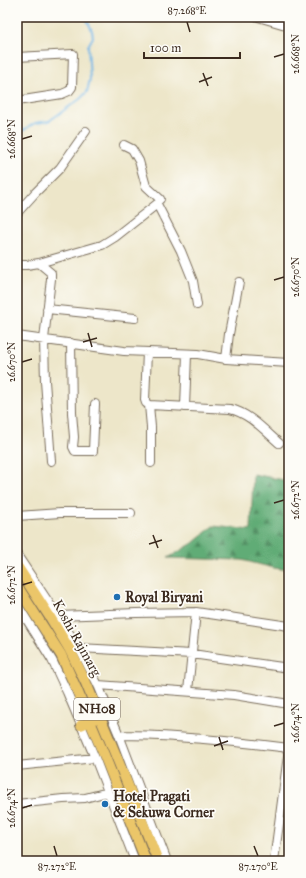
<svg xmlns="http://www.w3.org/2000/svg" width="306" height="878" font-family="'IM FELL Great Primer',serif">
	<defs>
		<pattern id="forest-firs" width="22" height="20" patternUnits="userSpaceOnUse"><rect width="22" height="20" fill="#60ac76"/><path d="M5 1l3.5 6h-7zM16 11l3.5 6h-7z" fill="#508c60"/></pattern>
	</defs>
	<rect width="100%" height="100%" fill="#fdfcf7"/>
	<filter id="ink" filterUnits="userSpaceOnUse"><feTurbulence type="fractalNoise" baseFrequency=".025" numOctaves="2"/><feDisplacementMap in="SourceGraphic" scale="8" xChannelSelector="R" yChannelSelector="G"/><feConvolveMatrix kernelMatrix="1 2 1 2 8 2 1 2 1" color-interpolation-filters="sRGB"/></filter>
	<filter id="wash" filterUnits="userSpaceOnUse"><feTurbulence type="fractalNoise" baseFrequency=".012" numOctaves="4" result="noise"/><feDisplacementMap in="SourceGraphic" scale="16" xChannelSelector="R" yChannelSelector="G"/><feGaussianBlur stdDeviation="0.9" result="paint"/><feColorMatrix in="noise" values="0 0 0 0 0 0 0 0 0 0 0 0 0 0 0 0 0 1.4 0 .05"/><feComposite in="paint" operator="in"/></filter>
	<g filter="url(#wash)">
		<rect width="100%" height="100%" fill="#ede6c9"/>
		<!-- forest -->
		<path fill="url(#forest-firs)" stroke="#4e6b4a" d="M253 474 289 481V570L274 568 242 560 168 558 193 543 213 526 251 530Z"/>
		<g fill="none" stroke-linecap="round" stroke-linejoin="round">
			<!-- stream -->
			<path stroke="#71b6e7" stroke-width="2" d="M17 133 24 130 35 123 49 121 80 99 87 92 90 79 88 46 93 37 92 31 86 17"/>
		</g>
	</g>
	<g filter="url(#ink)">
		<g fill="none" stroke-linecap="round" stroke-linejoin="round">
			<defs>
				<path id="minor" d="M258 17 289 26
					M17 57 73 54 72 87 69 91 62 94 17 101
					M124 145 132 149 139 161 146 186 160 199
					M17 213 35 193 60 168 86 131
					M39 263 51 273V279L44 339 45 381 51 461
					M17 265H27L39 263 102 245 115 237 157 204 181 251 193 281 197 305
					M47 309 135 318
					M17 336 124 351 198 354 226 359 289 363
					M71 343 72 413 74 437 73 447 75 451H93L95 404
					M147 352 145 400 146 403 149 405 230 409C249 413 264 430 279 443
					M226 359 229 334 239 282
					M149 405 151 427V463
					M185 407 187 354
					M17 516 60 513H131
					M17 555 79 648 98 685 119 735 167 861
					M17 604 52 660 67 692 95 758 135 861
					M59 616 136 613 196 612 289 626
					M79 648 192 654 289 668
					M98 685 234 695 289 704
					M188 691 196 612
					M119 735C176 735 232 741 289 748
					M17 766 95 758
					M17 804 63 799 85 798 108 792
					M274 861 289 748"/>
				<path id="major" d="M17 566 50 617 70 650 86 683 115 753 158 861
					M17 586 61 655 76 688 105 757 146 861
					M81 725 109 713"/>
			</defs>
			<!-- minor casing -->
			<use href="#minor" stroke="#796c5a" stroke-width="10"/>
			<!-- major casing -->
			<use href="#major" stroke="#796c5a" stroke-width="12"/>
			<!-- minor -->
			<use href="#minor" stroke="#fff" stroke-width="8"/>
			<!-- major -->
			<use href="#major" stroke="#ebc669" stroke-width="10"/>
		</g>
	</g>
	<!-- ticks -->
	<path fill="none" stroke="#3b2a1e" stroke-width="1.5" d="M187 22 190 32M274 57 284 54M203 73 208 86M199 82 212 77M22 139 32 136M274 280 284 277M88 333 92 347M83 342 97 338M22 362 32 359M274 503 284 500M153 535 158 548M149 544 162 540M22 585 32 582M274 726 284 723M219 737 223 750M214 746 228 741M22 808 32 805M54 846 57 856M254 846 258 856"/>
	<!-- markers -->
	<g fill="#1f6fb2" stroke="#fdfcf7" stroke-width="1.5">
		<circle cx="117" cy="597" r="4"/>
		<circle cx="105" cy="804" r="4"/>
	</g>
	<g text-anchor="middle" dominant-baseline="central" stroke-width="3.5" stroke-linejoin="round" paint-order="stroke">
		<!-- shield labels -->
		<rect fill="#fdfcf7" stroke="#75695f" stroke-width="1" x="74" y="698" width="46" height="22" rx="3"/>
		<g font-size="13" font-weight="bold" fill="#3b2a1e">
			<text x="97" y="709">NH08</text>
		</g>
		<!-- poi labels -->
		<g font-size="14" font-weight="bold" fill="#3b2a1e" stroke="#fdfcf7" text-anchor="start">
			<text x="125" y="597">Royal Biryani</text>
			<text x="113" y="796">Hotel Pragati<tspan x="113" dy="16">&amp; Sekuwa Corner</tspan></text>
		</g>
		<!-- street labels -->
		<g font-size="14" fill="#3b2a1e" stroke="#fdfcf7">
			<text transform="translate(77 638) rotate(61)">Koshi Rajmarg</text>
		</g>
	</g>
	<!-- margin -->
	<rect width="306" height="878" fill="none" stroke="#fdfcf7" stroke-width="44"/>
	<!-- scale -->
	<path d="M144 52v6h96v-6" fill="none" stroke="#3b2a1e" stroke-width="2"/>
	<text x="150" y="52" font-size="12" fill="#3b2a1e" stroke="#fdfcf7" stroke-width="3" paint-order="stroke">100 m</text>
	<rect x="22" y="22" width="262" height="834" fill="none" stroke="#3b2a1e" stroke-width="1.5"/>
	<g font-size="10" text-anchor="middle" fill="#3b2a1e">
		<text x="187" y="14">87.268°E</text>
		<text transform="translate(295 54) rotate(-90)" y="4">26.668°N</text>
		<text transform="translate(11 139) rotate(-90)" y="4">26.668°N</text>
		<text transform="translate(295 277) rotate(-90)" y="4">26.670°N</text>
		<text transform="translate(11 362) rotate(-90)" y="4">26.670°N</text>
		<text transform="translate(295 500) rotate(-90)" y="4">26.672°N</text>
		<text transform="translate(11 585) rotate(-90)" y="4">26.672°N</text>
		<text transform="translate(295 723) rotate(-90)" y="4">26.674°N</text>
		<text transform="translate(11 808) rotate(-90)" y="4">26.674°N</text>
		<text x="57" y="870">87.272°E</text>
		<text x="258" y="870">87.270°E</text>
	</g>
</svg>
